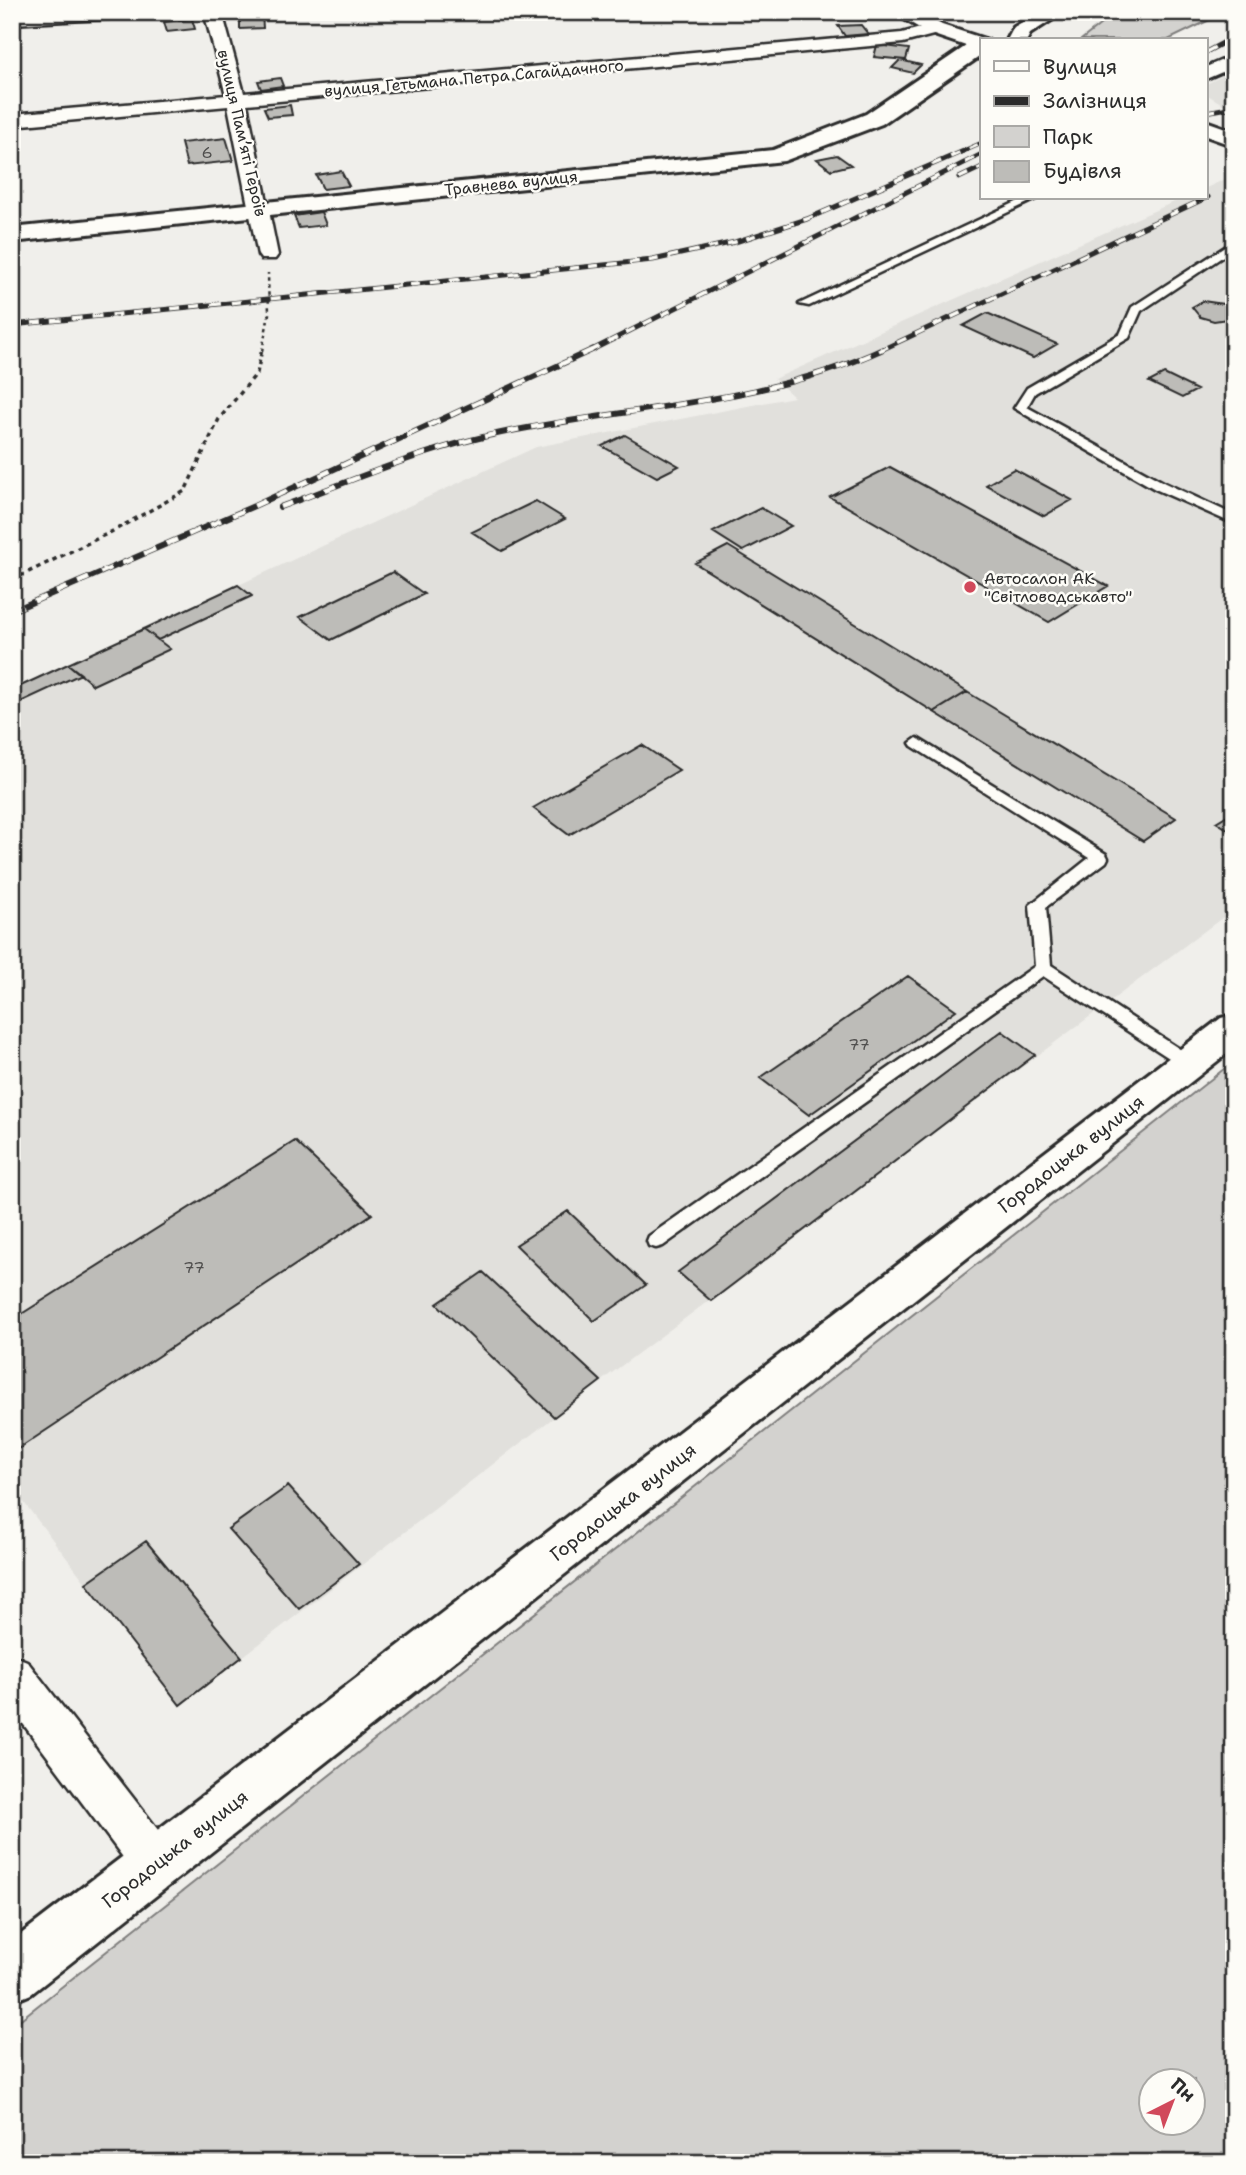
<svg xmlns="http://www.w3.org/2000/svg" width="1246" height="2175" font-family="'Shantell Sans',sans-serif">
	<rect width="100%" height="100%" fill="#f0efeb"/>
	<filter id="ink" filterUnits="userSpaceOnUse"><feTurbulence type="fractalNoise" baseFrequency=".0143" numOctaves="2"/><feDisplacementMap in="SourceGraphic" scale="14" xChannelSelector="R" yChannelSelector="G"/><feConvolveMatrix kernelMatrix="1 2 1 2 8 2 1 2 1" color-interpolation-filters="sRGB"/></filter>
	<g filter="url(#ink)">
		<!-- built -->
		<path fill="#e1e0dc" d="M1234 70V111L1206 94V84Z
			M1234 175V619L1222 627 1234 634V909L601 1381 180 1705 12 1487V690L536 447 794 397 774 379 1183 198H1206V188Z"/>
		<!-- green -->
		<path fill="#d3d2cf" stroke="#7f7e7d" stroke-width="2" fill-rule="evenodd" d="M1116 12H1226L1168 40H1081Z
			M1234 1061V2163H12V2026ZM1152 2080H1194V2122H1152Z"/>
		<!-- building -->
		<path fill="#bdbcb8" stroke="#2b2b2b" stroke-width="2" d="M262 14 263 28 240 29V16Z
			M192 19 195 29 167 32 164 22Z
			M861 25 868 34 845 36 838 26Z
			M877 45 909 49 906 60 874 57Z
			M900 60 921 65 913 73 892 68Z
			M280 78 283 86 261 89 258 81Z
			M290 105 292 115 268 117 264 108Z
			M226 138 233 161 187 166 181 143Z
			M837 155 851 165 831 170 817 159Z
			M341 171 349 186 323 189 316 175Z
			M321 212 326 225 299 228 294 216Z
			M1203 301 1230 305 1234 307V318L1214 321 1200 317 1192 307Z
			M987 313 1057 344 1033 358 963 326Z
			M1164 374 1197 390 1182 398 1149 382Z
			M625 435 679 466 657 477 602 446Z
			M890 467 1108 586 1049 622 830 497Z
			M1014 469 1072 500 1044 516 986 485Z
			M536 501 565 519 502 551 472 532Z
			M761 508 791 526 743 551 713 532Z
			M728 546 967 692 934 712 695 563Z
			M393 572 424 594 331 640 300 617Z
			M238 585 252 596 158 640 144 629Z
			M144 629 170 649 93 685 68 664Z
			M68 664 81 674 12 706V690Z
			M967 692 1176 818 1143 841 934 712Z
			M642 745 679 770 569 835 533 808Z
			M1234 811V833L1216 822Z
			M908 976 956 1010 809 1115 760 1078Z
			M1002 1031 1035 1055 711 1301 678 1272Z
			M295 1141 372 1214 12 1453V1320Z
			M568 1211 646 1285 594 1321 516 1245Z
			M483 1272 601 1381 554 1417 437 1304Z
			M288 1486 359 1564 299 1609 228 1529Z
			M146 1541 242 1657 180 1705 86 1583Z"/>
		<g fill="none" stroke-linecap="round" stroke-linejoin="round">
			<defs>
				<path id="service" d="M1025 198H1038L809 306 799 304Z
					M1234 241V249L1141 311 1129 338 1035 393 1027 407 1165 483 1234 515V524L1155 489 1014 408 1027 388 1120 334 1132 307Z
					M917 738 1106 854 1108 858 1106 862 1046 907 1051 965 1195 1059 1198 1063 1195 1067H1183L1043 976 663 1246 656 1248 649 1246 647 1241 649 1236 1035 966 1030 905 1089 858 912 746 910 743Z"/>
				<path id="minor" d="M40 12H146L138 17 12 24V14Z
					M204 12H222L244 93 902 33 935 24 944 29 941 33 903 43 247 104 278 255 275 259H261L258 255 228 106 12 126V114L226 95Z
					M1234 55V67L1206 79V67Z
					M12 1655 27 1661 172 1848 178 1864 172 1880 156 1886 140 1880 12 1709Z"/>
				<path id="tertiary" d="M892 12H918L942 25 988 40H982V55L882 124 784 161 12 242V228L773 150 866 114 966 46 928 33Z"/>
				<path id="secondary" d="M1039 12H1064L1030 34 1027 40H1007L1014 27Z
					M1206 121 1234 131V146L1206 136Z
					M1234 1015V1048L31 1994 12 2002V1941L1221 1018Z"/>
			</defs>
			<!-- service casing -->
			<use href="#service" stroke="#2b2b2b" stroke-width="5"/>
			<!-- minor casing -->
			<use href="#minor" stroke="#2b2b2b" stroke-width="5"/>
			<!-- tertiary casing -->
			<use href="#tertiary" stroke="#2b2b2b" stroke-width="6"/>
			<!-- secondary casing -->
			<use href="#secondary" stroke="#2b2b2b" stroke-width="6"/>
			<!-- path-far1 -->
			<path stroke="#2b2b2b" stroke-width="2.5" stroke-dasharray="3.5 3.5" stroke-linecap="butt" d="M262 351 269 314 268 273"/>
			<!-- path -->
			<path stroke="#2b2b2b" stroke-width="3.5" stroke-dasharray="4.5 4.5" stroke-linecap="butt" d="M12 580 115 530 185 491 219 419 257 373 262 349"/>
			<!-- service -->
			<use href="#service" fill="#fdfcf7" fill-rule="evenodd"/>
			<!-- minor -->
			<use href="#minor" fill="#fdfcf7" fill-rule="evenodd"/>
			<!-- tertiary -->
			<use href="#tertiary" fill="#fdfcf7" fill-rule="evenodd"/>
			<!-- secondary -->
			<use href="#secondary" fill="#fdfcf7" fill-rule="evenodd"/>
			<defs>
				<path id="rail-far1" d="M1206 52 1234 37
					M1206 112 1234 107
					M959 178 982 167
					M12 325 653 260 735 242 807 219 982 143
					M590 351 982 154
					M879 351 1208 197"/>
				<path id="rail" d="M280 507C354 480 428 447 506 432 630 407 767 403 883 349
					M12 611 254 506 594 349"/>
			</defs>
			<!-- rail-far1 casing -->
			<use href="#rail-far1" stroke="#2b2b2b" stroke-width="5"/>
			<!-- rail casing -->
			<use href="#rail" stroke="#2b2b2b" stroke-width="6"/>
			<!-- rail-far1 -->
			<use href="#rail-far1" stroke="#fdfcf7" stroke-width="3.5" stroke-dasharray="10" stroke-linecap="butt"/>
			<!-- rail -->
			<use href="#rail" stroke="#fdfcf7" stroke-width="4.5" stroke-dasharray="12" stroke-linecap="butt"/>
		</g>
	</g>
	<!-- markers -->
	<circle fill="#d1495b" stroke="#fdfcf7" stroke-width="2.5" cx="970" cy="587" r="7"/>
	<g text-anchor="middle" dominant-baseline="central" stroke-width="5" stroke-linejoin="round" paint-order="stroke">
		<!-- far-street labels -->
		<g font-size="16" fill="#2b2b2b" stroke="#fdfcf7">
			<text transform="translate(474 78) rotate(-5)">вулиця Гетьмана Петра Сагайдачного</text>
			<text transform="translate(242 133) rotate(77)">вулиця Памʼяті Героїв</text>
			<text transform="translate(511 183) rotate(-6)">Травнева вулиця</text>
		</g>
		<!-- number labels -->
		<g font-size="16" fill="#504f4e">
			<text x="207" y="152">6</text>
			<text x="859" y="1044">77</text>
			<text x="194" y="1267">77</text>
		</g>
		<!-- far-poi labels -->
		<g font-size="16" fill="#2b2b2b" stroke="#fdfcf7" text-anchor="start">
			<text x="984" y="578">Автосалон АК<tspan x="984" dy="18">"Світловодськавто"</tspan></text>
		</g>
		<!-- street labels -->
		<g font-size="19" fill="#2b2b2b" stroke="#fdfcf7">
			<text transform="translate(1071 1154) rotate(-38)">Городоцька вулиця</text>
			<text transform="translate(623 1502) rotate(-38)">Городоцька вулиця</text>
			<text transform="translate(175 1849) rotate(-38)">Городоцька вулиця</text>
		</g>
	</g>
	<!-- margin -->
	<rect width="1246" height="2175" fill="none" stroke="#fdfcf7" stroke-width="42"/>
	<rect x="21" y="21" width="1204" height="2133" fill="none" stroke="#2b2b2b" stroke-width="2.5" filter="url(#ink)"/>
	<!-- legend -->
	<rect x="980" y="38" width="228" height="161" fill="#fdfcf7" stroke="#a9a8a5" stroke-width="2"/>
	<rect x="994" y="61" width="35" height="10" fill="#fdfcf7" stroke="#a9a8a5" stroke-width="2"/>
	<text x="1043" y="74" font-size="21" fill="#2b2b2b">Вулиця</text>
	<rect x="994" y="96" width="35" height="10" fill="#2b2b2b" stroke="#a9a8a5" stroke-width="2"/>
	<text x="1043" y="108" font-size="21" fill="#2b2b2b">Залізниця</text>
	<rect x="994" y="126" width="35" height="21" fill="#d3d2cf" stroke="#a9a8a5" stroke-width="2"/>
	<text x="1043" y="144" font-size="21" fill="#2b2b2b">Парк</text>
	<rect x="994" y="161" width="35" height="21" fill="#bdbcb8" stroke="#a9a8a5" stroke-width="2"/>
	<text x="1043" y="178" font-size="21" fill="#2b2b2b">Будівля</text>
	<!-- north arrow -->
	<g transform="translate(1172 2102) rotate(42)"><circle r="33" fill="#fdfcf7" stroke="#a9a8a5" stroke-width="2"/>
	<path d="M0-5L12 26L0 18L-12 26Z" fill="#d1495b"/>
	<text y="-10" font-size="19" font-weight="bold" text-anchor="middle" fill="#2b2b2b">Пн</text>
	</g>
</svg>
